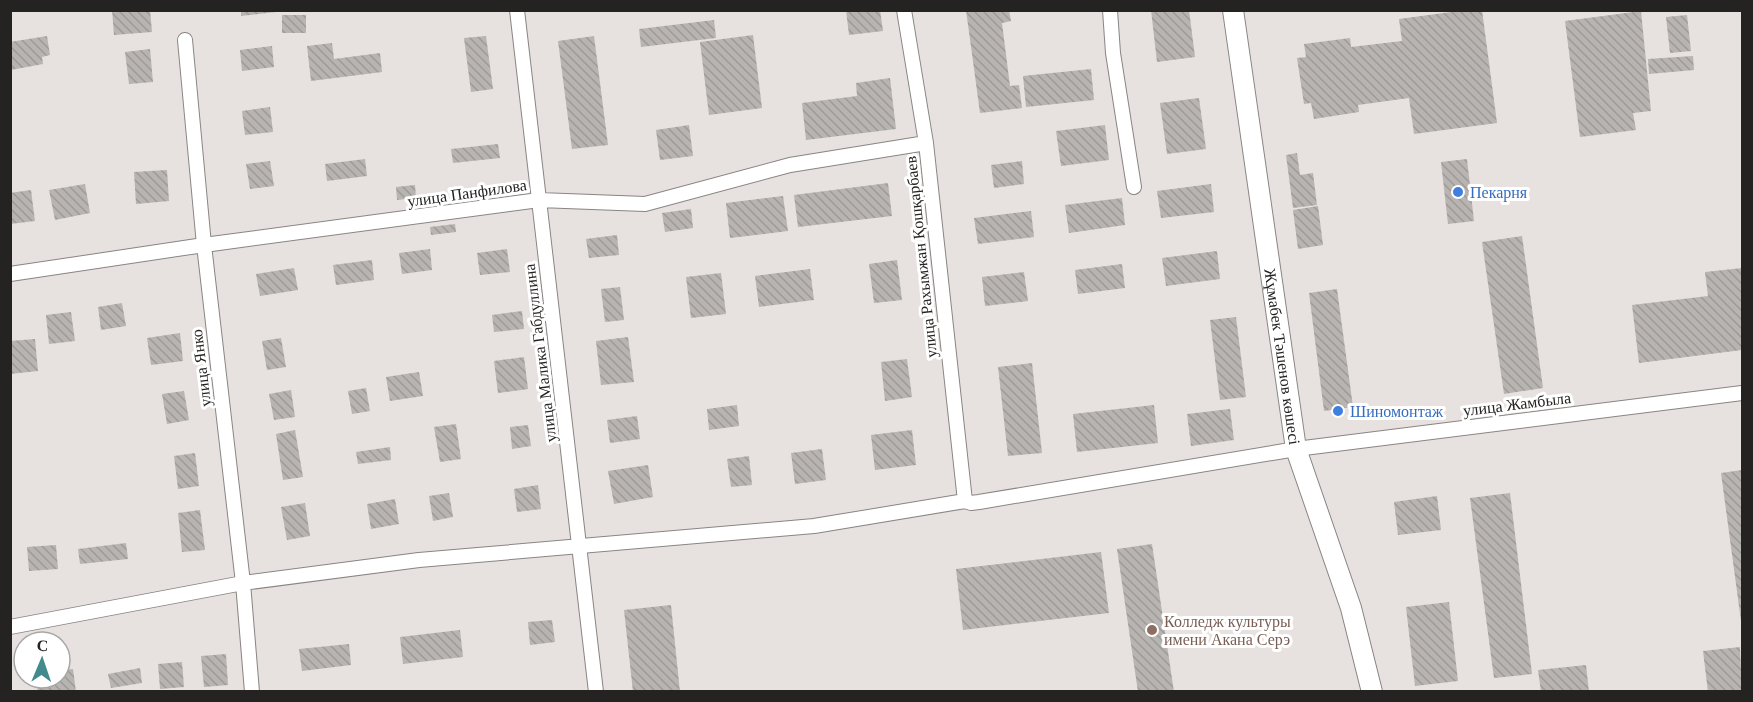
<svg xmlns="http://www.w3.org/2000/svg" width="1753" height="702" font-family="Georgia,serif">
	<defs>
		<pattern id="building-back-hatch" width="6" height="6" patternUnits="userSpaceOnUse" patternTransform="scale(1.5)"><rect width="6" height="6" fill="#b8b4b1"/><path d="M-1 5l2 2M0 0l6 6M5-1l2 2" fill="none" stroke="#9e9a98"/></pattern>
	</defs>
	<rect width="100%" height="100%" fill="#e7e2e0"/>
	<!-- building -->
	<path fill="url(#building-back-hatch)" d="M112 10H150L152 32 114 35Z
		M241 10H276V12L241 16Z
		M846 10H880L883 31 849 35Z
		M966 10H1009L1011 21 1002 23 1010 86 1019 85 1022 108 980 113Z
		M1151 10H1189L1195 57 1157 62Z
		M1466 10H1482L1497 123 1414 134 1409 98 1358 105 1359 112 1314 119 1311 103 1304 104 1297 58 1306 57 1304 44 1350 38 1351 47 1402 41 1399 19Z
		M1641 11 1651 111 1633 113 1636 130 1580 137 1565 21Z
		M282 15H306V33H282Z
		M1687 15 1691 51 1670 53 1666 17Z
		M714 20 716 38 641 47 639 29Z
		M753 35 762 108 709 115 700 42Z
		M47 36 50 55 42 57 43 64 11 70 10 42Z
		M486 36 493 89 471 92 464 38Z
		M594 36 608 145 572 149 558 41Z
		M332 43 334 59 380 53 382 72 311 81 307 46Z
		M272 46 274 67 242 71 240 50Z
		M150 49 153 82 129 84 125 52Z
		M1693 56 1694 70 1649 74 1648 59Z
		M1091 69 1094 100 1026 107 1023 76Z
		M890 78 896 129 806 140 802 103 857 96 856 83Z
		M1199 98 1206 149 1167 154 1160 103Z
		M270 107 273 132 245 135 242 111Z
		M689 125 693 156 660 160 656 130Z
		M1105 125 1109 160 1061 166 1056 131Z
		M498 144 500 158 453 163 451 149Z
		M1297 153 1300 175 1313 173 1317 205 1293 208 1286 155Z
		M365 159 367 176 327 181 325 164Z
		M1467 159 1474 221 1448 224 1441 162Z
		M270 161 274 186 250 189 246 164Z
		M1022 161 1024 184 994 188 991 165Z
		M167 170 169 201 136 204 134 172Z
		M888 183 892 216 798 227 794 195Z
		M85 184 90 213 55 220 49 190Z
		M1211 184 1214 212 1161 218 1157 191Z
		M415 185 416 198 397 200 396 187Z
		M31 190 35 221 10 224V193Z
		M783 196 788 231 730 238 726 203Z
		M1122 198 1125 225 1069 233 1065 205Z
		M1318 206 1323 245 1298 249 1293 210Z
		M691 209 693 228 665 232 662 213Z
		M1031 211 1034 237 978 244 974 218Z
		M455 224 456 232 431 235 430 227Z
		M617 235 619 255 589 258 586 239Z
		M1522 236 1543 388 1504 394 1482 242Z
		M430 249 432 270 402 274 399 253Z
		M507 249 510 272 480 275 477 253Z
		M1217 251 1220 279 1166 286 1162 258Z
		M372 260 374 280 336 285 333 265Z
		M897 260 902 300 874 303 869 264Z
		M1122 264 1125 288 1078 294 1075 270Z
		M294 268 298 290 260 296 256 274Z
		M1742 268V350L1639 363 1632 305 1708 296 1705 272Z
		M810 269 814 300 759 307 755 276Z
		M1024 272 1028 301 985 306 982 277Z
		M721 273 726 314 691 318 686 277Z
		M620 287 624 320 605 322 601 289Z
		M1337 289 1353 407 1324 411 1309 293Z
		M122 303 126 326 101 330 98 307Z
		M522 311 524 329 494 332 492 315Z
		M71 312 75 341 49 344 46 315Z
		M1236 317 1246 397 1220 400 1210 320Z
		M180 333 183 361 151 365 147 338Z
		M628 337 634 382 601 385 596 341Z
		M281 338 286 367 267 370 262 341Z
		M35 339 38 371 10 374V341Z
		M524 357 528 389 498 393 494 361Z
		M907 359 912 397 885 401 881 362Z
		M1032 363 1042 453 1008 456 998 367Z
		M419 372 423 396 390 401 386 377Z
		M366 388 370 411 352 414 348 391Z
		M291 390 295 417 274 420 269 394Z
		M184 391 189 420 167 424 162 394Z
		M737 405 739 426 709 430 707 409Z
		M1154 405 1158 443 1077 452 1073 414Z
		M1230 409 1234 440 1191 446 1187 414Z
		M637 416 640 439 610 443 607 420Z
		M456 424 461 459 440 462 434 427Z
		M528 425 531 446 512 449 510 427Z
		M295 430 303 477 283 480 276 434Z
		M912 430 916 465 875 470 871 435Z
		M390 447 391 460 358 464 356 452Z
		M822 449 826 480 795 484 791 453Z
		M195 453 199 486 178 489 174 456Z
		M749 456 752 485 731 487 727 459Z
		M648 465 653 497 614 504 608 471Z
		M1742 470V621H1741L1721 473Z
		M538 485 541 509 517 512 514 489Z
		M449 493 453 517 433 521 429 496Z
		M1510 493 1532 674 1494 678 1470 498Z
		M1437 496 1441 530 1398 535 1394 502Z
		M395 499 399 524 371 529 367 504Z
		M305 503 310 536 287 540 281 507Z
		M200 510 205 550 182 552 178 513Z
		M126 543 128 559 80 564 78 549Z
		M1152 544 1174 692H1138L1117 549Z
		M56 545 58 569 29 571 27 547Z
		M1101 552 1109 613 963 630 956 569Z
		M1449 602 1458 681 1415 686 1406 607Z
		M671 605 680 692H633L624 610Z
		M552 620 555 642 530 645 528 622Z
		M460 630 463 657 403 664 400 637Z
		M349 644 351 665 302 671 299 649Z
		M1740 647 1742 692H1708L1703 651Z
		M226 654 228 685 204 687 201 656Z
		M182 662 184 687 160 689 158 664Z
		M1586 665 1589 692H1541L1538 670Z
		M140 668 142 683 111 688 108 674Z
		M73 669 76 692H38L36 678H60V670Z"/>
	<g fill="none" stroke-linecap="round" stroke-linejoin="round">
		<defs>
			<path id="street" d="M517 10 596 692
				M904 10 926 143 965 501
				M1110 10 1113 53 1134 187
				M185 40 204 245 243 583 252 692
				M10 274 204 245 539 200 645 204 790 165 926 143
				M10 627 243 583 419 560 814 526 965 501 971 503 979 502 1296 449 1742 393"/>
			<g id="secondary">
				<path id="s1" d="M1233 10 1296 449 1351 608 1372 692"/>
			</g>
		</defs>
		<!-- street casing -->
		<use href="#street" stroke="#898583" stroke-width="16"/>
		<!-- secondary casing -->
		<use href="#secondary" stroke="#898583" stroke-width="22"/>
		<!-- street -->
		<use href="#street" stroke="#fff" stroke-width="14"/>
		<!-- secondary -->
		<use href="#secondary" stroke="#fff" stroke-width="20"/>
	</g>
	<!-- markers -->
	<g fill="#3f7fe0" stroke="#fff" stroke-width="2">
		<circle cx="1458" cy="192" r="6"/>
		<circle cx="1338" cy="411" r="6"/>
	</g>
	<circle fill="#8d6e63" stroke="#fff" stroke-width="2" cx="1152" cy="630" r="6"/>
	<g text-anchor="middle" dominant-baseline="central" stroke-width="6" stroke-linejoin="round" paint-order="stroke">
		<!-- shop labels -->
		<g font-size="16" fill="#366cbe" stroke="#fff" text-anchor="start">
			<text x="1470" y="192">Пекарня</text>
			<text x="1350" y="411">Шиномонтаж</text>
		</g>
		<!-- street labels -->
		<g font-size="16" fill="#252322" stroke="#fff">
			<text transform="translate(467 193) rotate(-8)">улица Панфилова</text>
			<text transform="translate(921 257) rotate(-96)">улица Рахымжан Қошқарбаев</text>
			<text transform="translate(540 353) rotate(-97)">улица Малика Габдуллина</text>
			<text stroke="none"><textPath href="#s1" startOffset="350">Жұмабек Тәшенов көшесі</textPath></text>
			<text transform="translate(201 368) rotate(-97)">улица Янко</text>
			<text transform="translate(1517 404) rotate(-7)">улица Жамбыла</text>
		</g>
		<!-- education labels -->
		<g font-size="16" fill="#785e54" stroke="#fff" text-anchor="start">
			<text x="1164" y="621">Колледж культуры<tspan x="1164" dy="18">имени Акана Серэ</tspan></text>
		</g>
	</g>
	<!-- border -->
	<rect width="1753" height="702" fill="none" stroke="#252322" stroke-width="24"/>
	<!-- north arrow -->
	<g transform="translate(42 660) rotate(2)"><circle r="28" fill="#ffffff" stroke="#a8a7a7" stroke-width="1.5"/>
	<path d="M0-4.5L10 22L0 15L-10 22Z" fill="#428a8b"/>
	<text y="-9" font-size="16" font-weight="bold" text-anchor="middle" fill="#252322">С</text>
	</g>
</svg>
